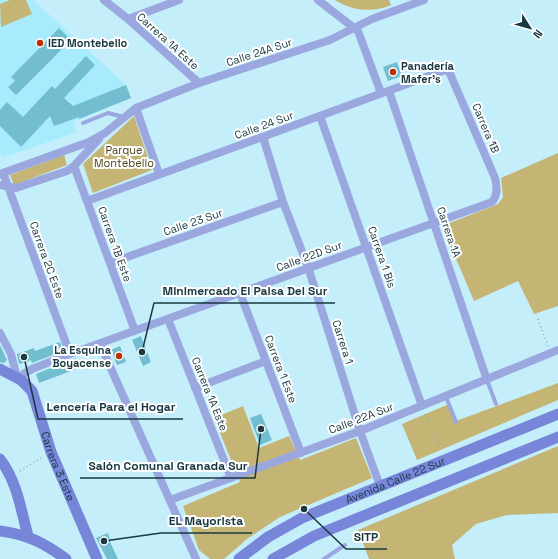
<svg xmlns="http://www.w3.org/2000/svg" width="558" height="559" font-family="'Space Grotesk',sans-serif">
	<rect width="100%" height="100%" fill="#c3eefa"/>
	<!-- built -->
	<path fill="#a7ebfc" d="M2 0H33L126 85 131 98 73 122 77 132 2 158 0 152V1Z"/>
	<!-- green -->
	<path fill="#c5b575" d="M10 0H26L32 14 1 27 0 4Z
		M335 0H389L391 5C372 13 352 11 335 0Z
		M134 116 152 170 93 193 83 164Z
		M558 153V306L534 314 518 281 474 301 442 226 498 204 503 197 501 178Z
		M64 155 67 165 14 185 10 175Z
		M558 383V400L417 460 402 424 449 404 456 421Z
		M243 406 259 448 289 436 300 460 356 438 372 478 280 517 247 539 224 559H210L199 550 183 506 240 482 214 418Z
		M558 446V513L507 515 476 524 452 545 455 559H369L358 530Z"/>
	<!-- building -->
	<path fill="#72bdd0" d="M59 28 71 40 16 95 8 87 15 81 11 77Z
		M86 56 95 65 64 98 73 106 126 85 131 98 79 119V117L54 126 50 116 21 147 0 126V110L7 102 23 117 52 86 55 89Z
		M397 62 402 76 388 81 383 67Z
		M141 336 151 362 143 366 132 340Z
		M60 342 63 351 32 363 31 360 19 364 17 354 34 348 35 351Z
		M0 345 7 360 4 363 0 362Z
		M120 346 126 362 117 365 111 350Z
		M76 358 79 368 39 383 36 374Z
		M261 414 272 440 260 445 250 418Z
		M108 533 111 544 118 559H107L96 538Z"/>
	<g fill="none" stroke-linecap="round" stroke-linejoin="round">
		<!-- path -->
		<path stroke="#85acb6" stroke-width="1.5" stroke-dasharray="1 3" stroke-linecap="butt" d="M538 319 548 346
			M425 414 441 450
			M20 471 42 457"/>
		<!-- lane -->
		<path stroke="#9ba7df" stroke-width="4" d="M83 123 108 113 124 117
			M487 380 496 404
			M446 397 456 422
			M324 559 345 545"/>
		<!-- street -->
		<path stroke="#9ba7df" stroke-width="8" d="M104 0 128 19 199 83
			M318 0 358 31 381 93
			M128 19 179 0
			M389 91 487 380
			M136 108 159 174
			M320 116 422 406
			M263 137 283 202 308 267 360 431 380 486
			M74 166 135 331
			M3 173 70 354
			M0 174 89 142 105 133 136 108 199 83 330 40 372 19 424 0
			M0 185 16 188 67 171 74 166 99 139
			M110 263 283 202
			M240 293 301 453
			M168 319 231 478
			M0 333 11 354 17 378 32 369 70 354 492 202C498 195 497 187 495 178L448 69 87 201
			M100 344 196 559
			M195 388 266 361
			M170 500 360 431 558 350"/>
		<!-- secondary -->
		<g stroke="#7886da" stroke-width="11">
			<path id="s1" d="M0 369 21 380 32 391 51 452 97 559"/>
			<path d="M0 459C17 481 21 510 28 536"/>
			<path d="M0 531C28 535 43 542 66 559"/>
			<path id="s2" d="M239 559 268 537 302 518 558 414"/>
			<path d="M273 559 314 536 558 437"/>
		</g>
	</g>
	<!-- markers -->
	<g fill="#b93002" stroke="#fff" stroke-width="1.5">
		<circle cx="40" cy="43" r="4"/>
		<circle cx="393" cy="72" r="4"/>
		<circle cx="119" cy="356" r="4"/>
	</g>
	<g text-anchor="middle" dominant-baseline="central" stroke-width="4" stroke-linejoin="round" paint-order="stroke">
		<!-- street labels -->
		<g font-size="11" fill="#193840" stroke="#fff">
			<text transform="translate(168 41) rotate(42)">Carrera 1A Este</text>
			<text transform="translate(259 52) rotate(-18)">Calle 24A Sur</text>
			<text transform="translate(264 125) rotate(-20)">Calle 24 Sur</text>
			<text transform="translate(486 128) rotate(67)">Carrera 1B</text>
			<text transform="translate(193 222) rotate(-19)">Calle 23 Sur</text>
			<text transform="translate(449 232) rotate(71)">Carrera 1A</text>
			<text transform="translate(115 244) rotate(70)">Carrera 1B Este</text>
			<text transform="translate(309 256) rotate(-20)">Calle 22D Sur</text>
			<text transform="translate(382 257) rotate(71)">Carrera 1 Bis</text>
			<text transform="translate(47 260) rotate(70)">Carrera 2C Este</text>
			<text transform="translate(343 342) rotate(72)">Carrera 1</text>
			<text transform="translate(281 369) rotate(69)">Carrera 1 Este</text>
			<text transform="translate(210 394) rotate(68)">Carrera 1A Este</text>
			<text transform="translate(361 418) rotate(-21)">Calle 22A Sur</text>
			<text stroke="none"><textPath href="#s1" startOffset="119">Carrera 3 Este</textPath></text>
			<text stroke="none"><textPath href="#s2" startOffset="176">Avenida Calle 22 Sur</textPath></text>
		</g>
		<!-- poi labels -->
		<g font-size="11" font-weight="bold" fill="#193840" stroke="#fff" text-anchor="start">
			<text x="48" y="43">IED Montebello</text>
			<text x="401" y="66">Panadería<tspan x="401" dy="13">Mafer's</tspan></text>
			<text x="111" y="350" text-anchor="end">La Esquina<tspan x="111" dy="13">Boyacense</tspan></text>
		</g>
		<!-- park labels -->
		<g font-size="11" fill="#4d4318" stroke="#fff">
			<text x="124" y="150">Parque<tspan x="124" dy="13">Montebello</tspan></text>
		</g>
	</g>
	<!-- callouts -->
	<path fill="none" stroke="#193840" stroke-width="1.5" d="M142 352L154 303H335M24 357L38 419H183M261 429L255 478H80M104 541L161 533H252M304 509L346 549H387"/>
	<g fill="#193840" stroke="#fff" stroke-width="1.5">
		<circle cx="142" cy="352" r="4"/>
		<circle cx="24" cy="357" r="4"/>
		<circle cx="261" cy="429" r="4"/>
		<circle cx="104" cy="541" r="4"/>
		<circle cx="304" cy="509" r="4"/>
	</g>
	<g font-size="12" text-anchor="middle" font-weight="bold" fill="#193840" stroke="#fff" stroke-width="4" stroke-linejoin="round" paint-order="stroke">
		<text x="245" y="295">Minimercado El Paisa Del Sur</text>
		<text x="111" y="411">Lencería Para el Hogar</text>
		<text x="168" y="470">Salón Comunal Granada Sur</text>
		<text x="206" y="525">EL Mayorista</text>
		<text x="366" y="541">SITP</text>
	</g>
	<!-- north arrow -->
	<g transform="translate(530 28) rotate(127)" stroke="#ffffff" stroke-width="3" paint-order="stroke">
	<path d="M0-3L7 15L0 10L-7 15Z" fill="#193840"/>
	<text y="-6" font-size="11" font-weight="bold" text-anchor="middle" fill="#193840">N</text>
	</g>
</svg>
